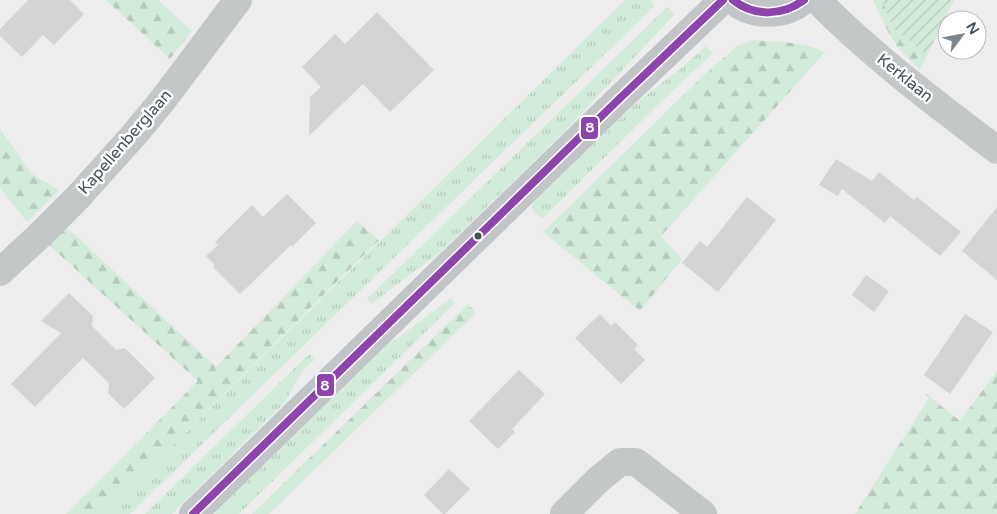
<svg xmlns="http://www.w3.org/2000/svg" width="997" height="514" font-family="'Varela Round',sans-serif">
	<defs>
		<pattern id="grass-tufts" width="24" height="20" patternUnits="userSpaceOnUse" patternTransform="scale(1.25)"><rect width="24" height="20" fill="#d3ebda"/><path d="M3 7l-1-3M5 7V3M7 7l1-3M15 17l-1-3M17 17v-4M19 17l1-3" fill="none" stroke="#b6cbbd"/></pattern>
		<pattern id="forest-firs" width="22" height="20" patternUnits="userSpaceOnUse" patternTransform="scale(1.25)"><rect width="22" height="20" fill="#d3ebda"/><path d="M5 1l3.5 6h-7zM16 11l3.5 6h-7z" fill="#b6cbbd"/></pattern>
		<pattern id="garden-furrows" width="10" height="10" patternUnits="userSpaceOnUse" patternTransform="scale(1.25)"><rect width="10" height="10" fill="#d3ebda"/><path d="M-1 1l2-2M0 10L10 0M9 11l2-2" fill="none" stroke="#b6cbbd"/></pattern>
	</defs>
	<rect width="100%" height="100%" fill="#ededed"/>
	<!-- grass -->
	<path fill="url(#grass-tufts)" d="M625 0H653L651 2 655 6 504 151 130 514H103Z
		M667 7 675 14 566 130 432 260 431 259 379 298 372 304 367 299Z
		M706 46 713 53 662 101 542 219 531 208 536 198 635 104 681 68Z
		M451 298 455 303 239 514H213L391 341 395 340Z
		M309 354 316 359 306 367 297 380 285 402 172 514H145Z"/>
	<!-- forest -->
	<path fill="url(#forest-firs)" d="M106 0H158L192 31 170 59Z
		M873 0H953L920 70 898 48 886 28Z
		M751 40C775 42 804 41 825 52L661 236 682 259 640 311 543 232 704 75 736 47Z
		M0 129 32 174 59 190 27 222 0 188Z
		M357 221 379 240 103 514H66L198 381 48 244 65 228 73 233 216 367Z
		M468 304 476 313 269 514H252Z
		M997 371V514H855L929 398 925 393 960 421Z"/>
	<!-- garden -->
	<path fill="url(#garden-furrows)" d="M882 0H954L927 55 892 27Z"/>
	<!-- building -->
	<path fill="#d3d4d6" d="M28 0H70L84 14 54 45 43 35 22 57 0 36V29Z
		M377 12 434 70 390 112 363 84 309 136 310 97 321 87 302 67 335 34 345 44Z
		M836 159 872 181 879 172 914 200 917 197 961 232 940 256 890 216 885 223 842 189 838 196 819 185Z
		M287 194 316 223 292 247 291 245 240 294 213 267 215 265 206 256 218 245 215 242 252 205 263 217Z
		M747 197 776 220 718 292 682 263 700 241 707 247Z
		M997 207V280L962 251Z
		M866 275 889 291 874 312 852 295Z
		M69 293 93 316 92 326 116 350 125 348 155 378 124 409 108 393 109 383 83 358 35 407 11 384 61 333 41 321Z
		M600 314 611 326 615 322 638 345 634 349 645 360 621 384 575 338Z
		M965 314 993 332 950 394 924 375Z
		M519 370 545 394 512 429 515 432 498 449 469 421Z
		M449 469 470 489 445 514H443L424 495Z"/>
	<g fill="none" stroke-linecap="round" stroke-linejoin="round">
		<!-- minor -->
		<path stroke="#c4c7c8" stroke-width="28" d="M817 0C872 56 935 103 997 150
			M0 272 39 236 78 197 133 136 162 101 238 0
			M564 514 599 479 620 462H636L703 514"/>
		<!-- major -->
		<path stroke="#c2c5c8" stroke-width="28" d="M733 0C751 17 785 17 804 0
			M193 514 616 102 723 0"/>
		<defs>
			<path id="bus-1" d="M733 0C755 17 782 16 804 0
				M193 514 616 102 723 0"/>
		</defs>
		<!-- bus-1 casing -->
		<use href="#bus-1" stroke="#fff" stroke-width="11"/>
		<!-- bus-1 -->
		<use href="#bus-1" stroke="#8e44ad" stroke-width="8"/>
	</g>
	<!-- markers -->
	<circle fill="#465057" stroke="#fff" stroke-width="2" cx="478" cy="236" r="4.5"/>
	<g text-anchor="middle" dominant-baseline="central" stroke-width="5" stroke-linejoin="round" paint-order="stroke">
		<!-- street labels -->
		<g font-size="16" fill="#465057" stroke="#fff">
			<text transform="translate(905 78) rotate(39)">Kerklaan</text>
			<text transform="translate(125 142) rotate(-49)">Kapellenberglaan</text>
		</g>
	</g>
	<g stroke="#fff" stroke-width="2">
		<rect x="580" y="116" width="19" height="24" rx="5" fill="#8e44ad"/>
		<rect x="316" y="373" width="19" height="24" rx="5" fill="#8e44ad"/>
	</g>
	<g font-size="14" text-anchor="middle" font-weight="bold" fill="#fff">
		<text x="590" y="132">8</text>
		<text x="325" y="390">8</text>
	</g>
	<!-- north arrow -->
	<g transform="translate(962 35) rotate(58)"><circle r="24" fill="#ffffff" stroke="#b5b9bc"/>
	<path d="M0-4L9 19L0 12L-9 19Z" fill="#80878c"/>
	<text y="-8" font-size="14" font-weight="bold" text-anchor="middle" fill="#465057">N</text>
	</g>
</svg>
